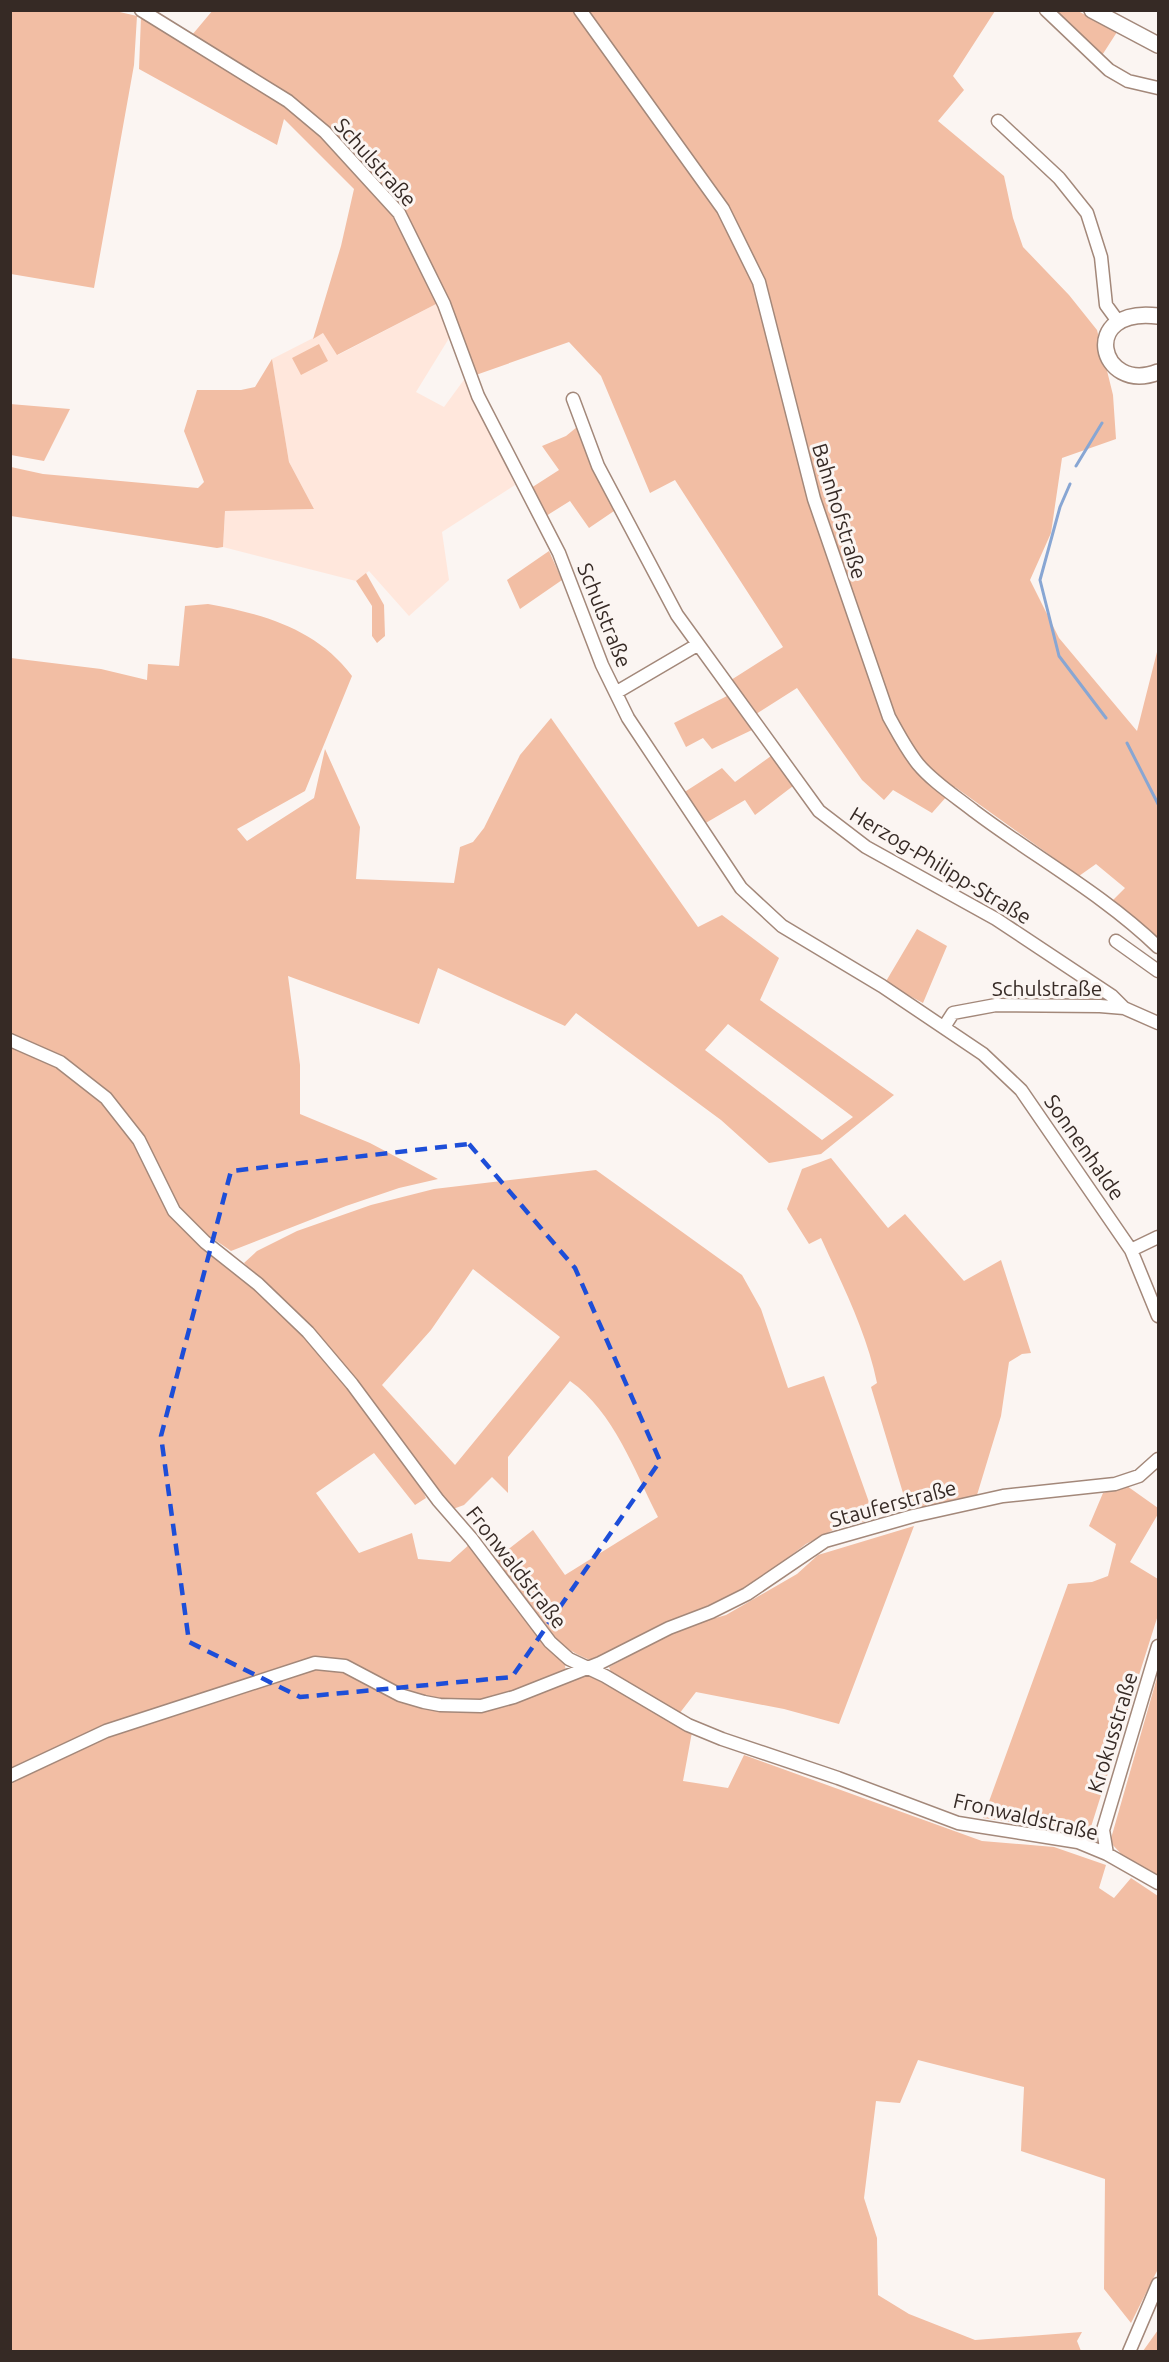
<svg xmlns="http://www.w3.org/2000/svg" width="1169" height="2362" font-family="Ubuntu,sans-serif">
	<rect width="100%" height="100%" fill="#fbf5f2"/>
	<!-- education -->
	<path fill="#ffe7dc" d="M438 303 451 335 416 392 444 407 466 377 515 485 442 532 449 580 409 616 369 571 356 581 223 547 225 511 314 509 289 462 272 359 323 333 338 355Z"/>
	<!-- green -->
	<path fill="#f2bea4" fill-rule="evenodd" d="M111 10 137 16 134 65 94 288 11 274V11Z
		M213 10 995 11 953 76 964 90 938 121 1004 176 1013 218 1023 247 1069 295 1097 330 1113 395 1116 439 1062 458 1051 533 1030 580 1059 638 1137 731 1158 648V941L1112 901 1125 888 1096 864 1079 876 955 787 932 813 893 790 884 800 862 780 797 688 756 714 731 680 783 647 675 480 650 493 601 376 569 342 473 376 421 247 325 129 192 35Z
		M1050 11H1078L1117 32 1099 60Z
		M141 17 287 107 313 129 392 215 438 303 337 355 323 333 313 339 341 246 354 189 284 119 277 145 139 69Z
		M319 344 328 361 301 375 292 358Z
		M272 359 289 462 314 509 225 511 223 547 217 548 11 516V467L43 474 198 488 204 482 184 431 197 390H241L255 387Z
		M10 404 70 409 44 461 11 455Z
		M577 427 598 480 614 511 589 528 570 501 546 516 531 488 559 470 542 446 566 436Z
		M549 551 562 580 520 609 507 580Z
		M366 573 384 605 385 636 377 643 372 636V606L356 581Z
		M208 604C263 614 317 629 352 676L305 791 237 829 247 841 314 798 325 749 360 827 356 879 454 883 460 847 473 842 484 828 520 755 551 718 698 927 722 915 779 958 760 1000 894 1095 821 1154 769 1163 721 1120 576 1013 565 1026 438 968 419 1024 288 976 300 1065V1114L370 1143 438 1179 399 1188 346 1206 231 1251 202 1231V1248C239 1275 275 1303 306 1336 349 1383 386 1437 422 1489L426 1498 415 1505 374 1453 316 1493 359 1553 412 1533 418 1559 450 1562 471 1543C500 1584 526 1628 564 1661L566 1671 480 1710 578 1675 590 1676 692 1732 683 1781 728 1788 744 1755 982 1841 1054 1847 1106 1865 1099 1888 1114 1898 1131 1878 1158 1896V2269L1131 2323 1104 2289 1105 2179 1021 2151 1024 2087 918 2060 900 2103 876 2101 864 2198 877 2238 878 2295 909 2314 975 2340 1082 2332 1077 2341 1081 2351H11L10 1782 109 1736 243 1684 11 1772V658L101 669 147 680 148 664 179 666 185 606ZM728 1024 853 1117 822 1140 705 1050Z
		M727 696 752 730 712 749 703 738 686 747 674 723Z
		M771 756 793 786 755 815 745 800 704 824 683 793 722 768 735 782Z
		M917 929 947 946 923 1003 885 983Z
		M831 1158 888 1228 905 1214 964 1281 1001 1260 1031 1353 1022 1354 1009 1362 1001 1416 977 1495 909 1513 871 1387 877 1383C867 1333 842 1284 821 1238L809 1244 787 1209 802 1169Z
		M596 1170 742 1275 761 1309 788 1388 824 1376 875 1519 837 1528 806 1544 751 1586 590 1660C546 1644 519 1598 492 1562L533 1530 565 1575 658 1517C634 1470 614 1412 570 1381L508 1457V1493L492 1477 464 1505 453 1509 311 1327 244 1263 257 1251 297 1231 371 1205 434 1189ZM473 1269 560 1337 455 1465 382 1385 431 1330Z
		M1127 1486 1158 1508V1514L1130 1562 1158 1579V1615L1090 1830 1031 1825 983 1818 1068 1584 1092 1582 1108 1576 1116 1544 1089 1526 1103 1493Z
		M914 1526 839 1724 784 1709 696 1692 679 1714 611 1672 609 1667 684 1627 726 1615 797 1574 818 1555Z
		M1158 1674V1877L1125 1858 1110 1842Z
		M1158 2330V2351H1143Z"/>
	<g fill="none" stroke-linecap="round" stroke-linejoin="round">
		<!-- stream -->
		<path stroke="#88a6d3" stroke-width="3" d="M1076 466 1102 423
			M1070 484 1060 507 1040 580 1059 656 1106 718
			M1127 743 1158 804"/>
		<defs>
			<path id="minor" d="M141 10 288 101 325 132 399 213 444 304 478 396 559 553 602 665 628 718 741 888 782 926 882 986 983 1054 1021 1090 1131 1250 1158 1316
				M580 10 723 209 759 282 814 499 889 717C898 733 906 749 918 764 933 782 955 796 974 811 1035 857 1103 894 1158 947
				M1046 10 1109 70 1128 81 1158 88
				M998 121 1059 178 1087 213 1101 257 1106 305 1117 320
				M573 399 598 466 677 615 819 811 866 847 996 919 1112 996 1124 1008
				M617 692 697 645
				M1116 941 1158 971
				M944 1027 953 1013 996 1005 1100 1006 1124 1008 1158 1023
				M10 1040 60 1062 106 1098 139 1140 174 1211 205 1242 258 1284 308 1332 352 1384 438 1500 471 1538 550 1642 569 1659 605 1676 688 1725 722 1739 838 1778 958 1823 1078 1842 1107 1854 1158 1883
				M1131 1250 1158 1237
				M10 1776 106 1731 315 1663 345 1666 400 1695 424 1702 440 1705 481 1706 514 1697 600 1663 669 1628 711 1612 747 1594 825 1541 913 1516 1003 1496 1115 1484 1139 1476 1158 1459
				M1107 1854 1103 1830 1158 1646
				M1129 2352 1158 2284"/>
			<path id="major" d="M1092 10 1158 45
				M1158 316C1078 306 1099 395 1158 372"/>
		</defs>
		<!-- minor casing -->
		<use href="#minor" stroke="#a3887a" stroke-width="15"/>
		<!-- major casing -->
		<use href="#major" stroke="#a3887a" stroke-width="18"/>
		<!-- minor -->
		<use href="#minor" stroke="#fff" stroke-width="12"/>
		<!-- major -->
		<use href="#major" stroke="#fff" stroke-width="15"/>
	</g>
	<!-- marked area -->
	<path fill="none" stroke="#1d4ed8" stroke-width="4.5" stroke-dasharray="12 8" stroke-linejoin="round" d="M469 1144 575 1268 660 1461 512 1677 300 1697 189 1642 161 1436 231 1171Z"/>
	<g text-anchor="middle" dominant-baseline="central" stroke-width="6" stroke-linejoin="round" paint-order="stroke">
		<!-- street labels -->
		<g font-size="21" fill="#362a25" stroke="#fbf5f2">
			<text transform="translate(376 162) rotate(48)">Schulstraße</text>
			<text transform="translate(840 511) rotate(73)">Bahnhofstraße</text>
			<text transform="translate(605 615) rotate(68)">Schulstraße</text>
			<text transform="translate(941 865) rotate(31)">Herzog-Philipp-Straße</text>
			<text x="1047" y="988">Schulstraße</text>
			<text transform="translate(1085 1147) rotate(55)">Sonnenhalde</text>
			<text transform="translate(893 1503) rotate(-15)">Stauferstraße</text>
			<text transform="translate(517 1567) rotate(52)">Fronwaldstraße</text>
			<text transform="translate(1112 1732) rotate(-73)">Krokusstraße</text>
			<text transform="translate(1026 1816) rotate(13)">Fronwaldstraße</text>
		</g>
	</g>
	<!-- border -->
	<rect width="1169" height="2362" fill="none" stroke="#362a25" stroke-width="24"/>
</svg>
